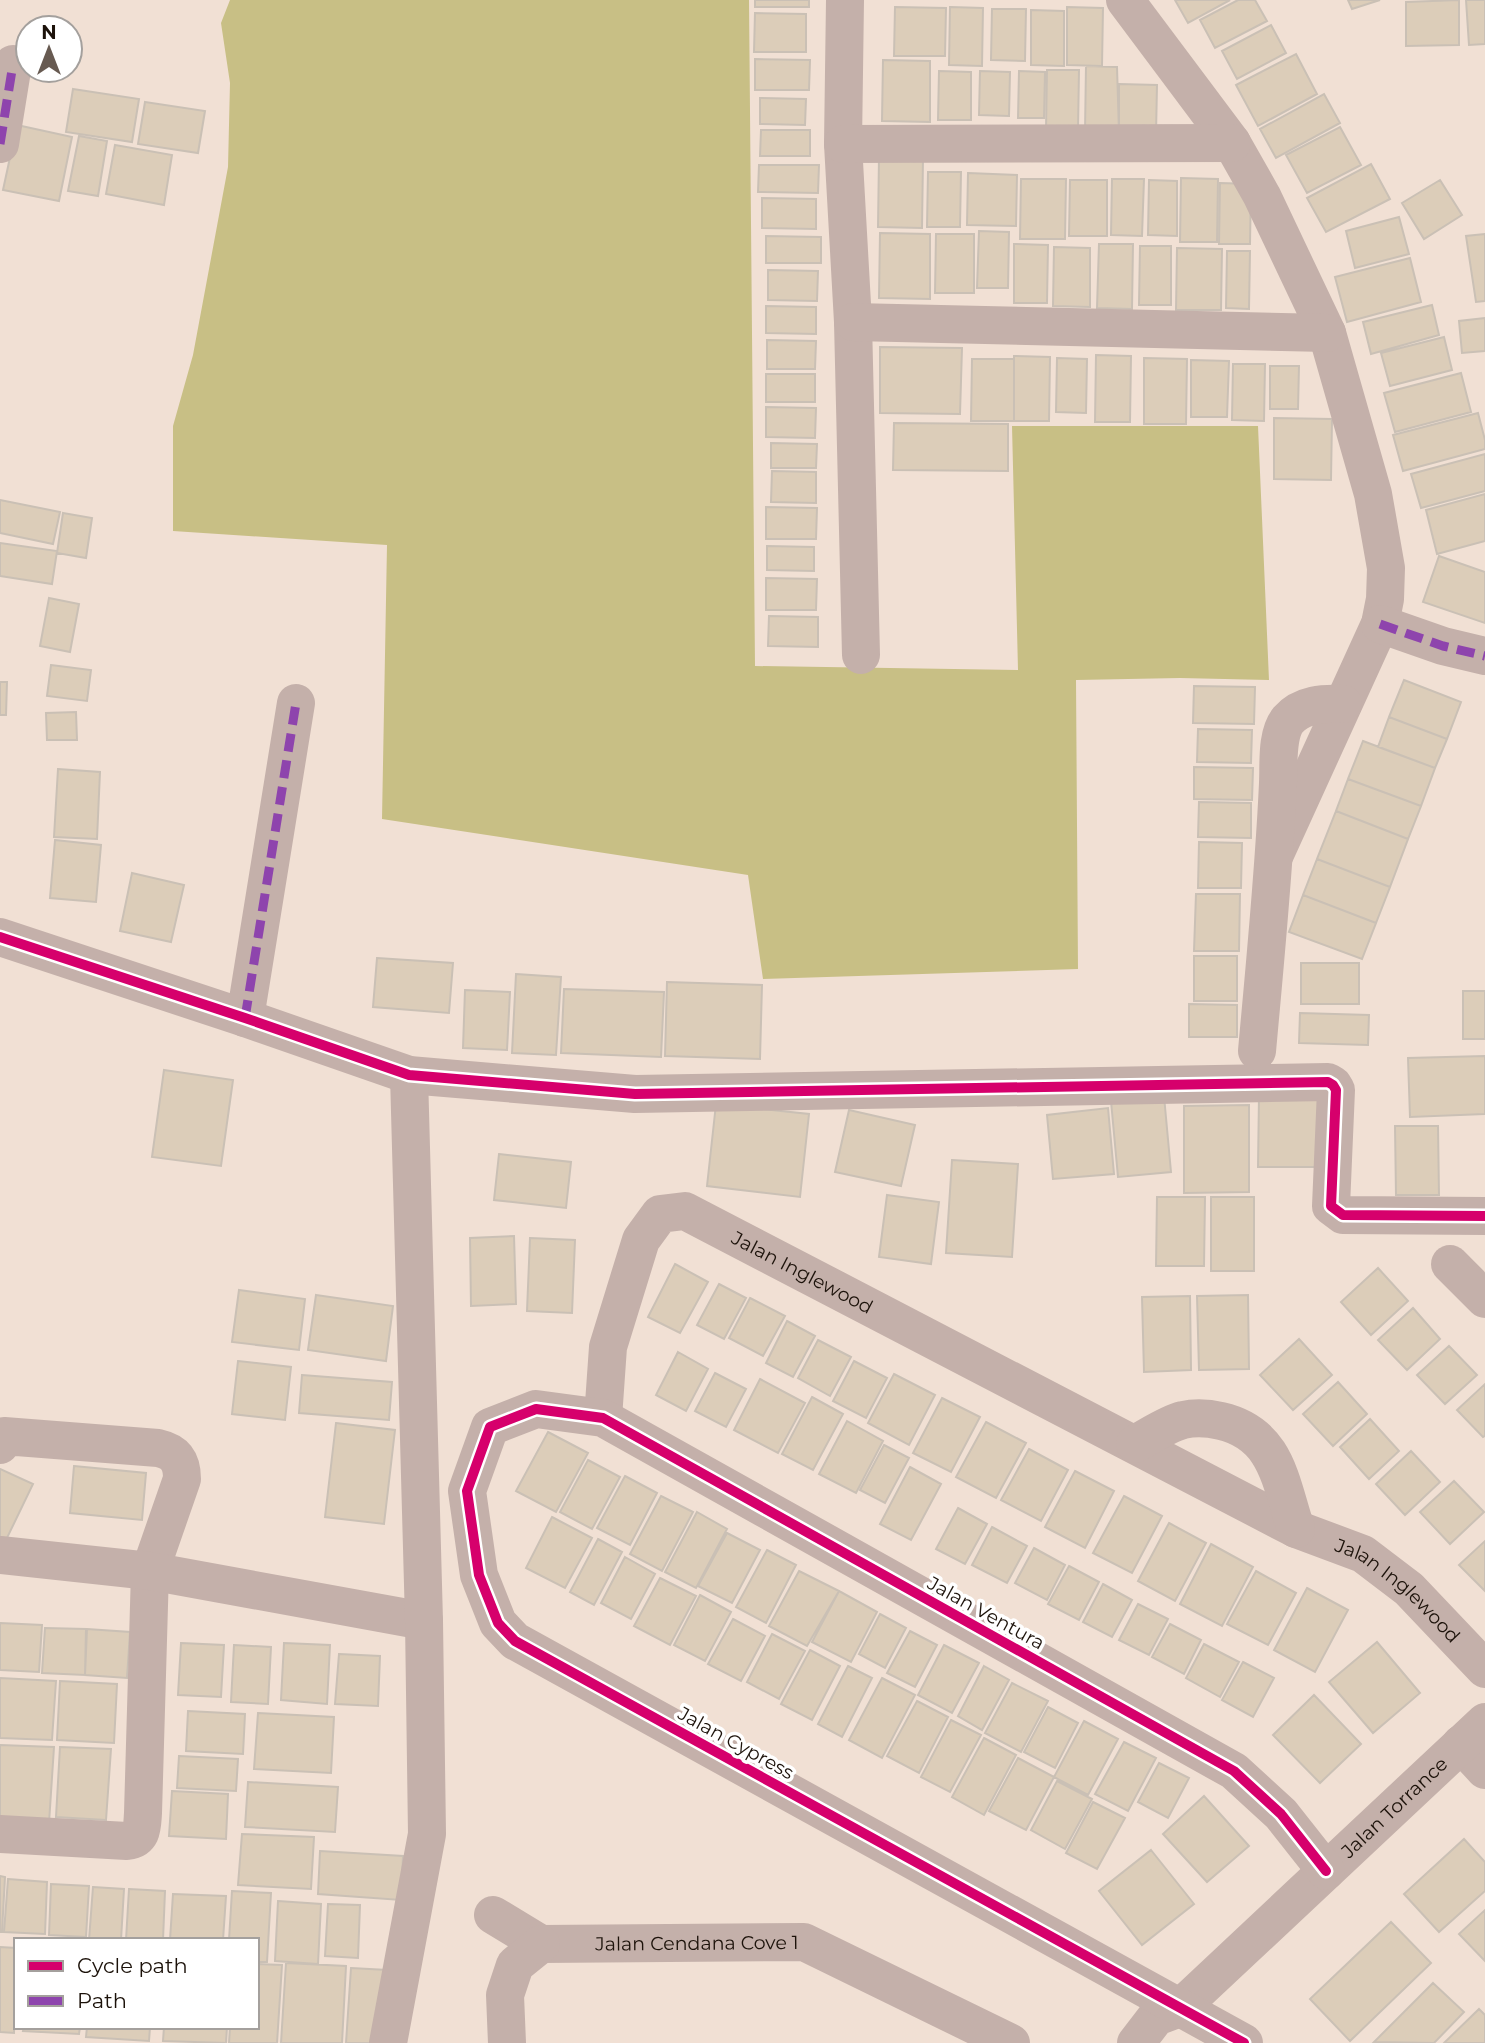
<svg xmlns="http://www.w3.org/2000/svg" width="1485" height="2043" font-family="Montserrat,sans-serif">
	<rect width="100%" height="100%" fill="#f1e0d4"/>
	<!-- water -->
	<path fill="#c8bf85" d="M230 0H749L755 666 1018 670 1012 426H1258L1269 680 1180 678 1076 680 1078 969 763 979 748 875 382 819 387 545 173 531V426L193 355 228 167 230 83 221 23Z"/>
	<!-- building -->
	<path fill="#dccdb9" stroke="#cac0b5" stroke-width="2" d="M755 0H809V7H755Z
		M1175 0H1230L1188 23Z
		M1238 0H1255L1267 21 1215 48 1200 20Z
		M1348 0H1380L1352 9Z
		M1459 0V45L1406 46V2Z
		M1466 0H1485V44L1469 45Z
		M895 7 946 8 945 56H894Z
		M950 7 983 8 982 66 949 65Z
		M1067 7 1103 8 1102 66 1067 65Z
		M992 9H1026L1025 61 991 60Z
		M1031 10 1064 11V66L1031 65Z
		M755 13 806 14V52H754Z
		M1271 25 1286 53 1237 79 1222 51Z
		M1296 54 1317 94 1258 126 1236 85Z
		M755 59 810 60 809 90H755Z
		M883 60 930 61V122L882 121Z
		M1086 66 1117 67 1119 133 1085 132Z
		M1047 70H1079L1078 130H1046Z
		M939 71 971 72V120H938Z
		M980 71 1010 72 1009 116 979 115Z
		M1019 71 1045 72 1044 118H1018Z
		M1119 84 1157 85 1156 134 1119 133Z
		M73 89 139 99 132 142 66 132Z
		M1324 94 1340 123 1276 158 1260 129Z
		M760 98 806 99 805 125 760 124Z
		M145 102 205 111 198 153 138 144Z
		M17 125 72 137 59 201 3 190Z
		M1340 127 1361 165 1307 193 1286 155Z
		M761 130H810V156H760Z
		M79 136 107 141 98 196 68 191Z
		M115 145 172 155 164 205 106 194Z
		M879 157 923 158 922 228 878 227Z
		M1371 164 1390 199 1326 232 1307 198Z
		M759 165H819L818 193 758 192Z
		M928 172H961L960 227H927Z
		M968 173 1017 175 1016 226 967 225Z
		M1181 178 1218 179 1217 242H1180Z
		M1021 179H1066L1065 239H1020Z
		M1112 179H1144L1142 236 1111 235Z
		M1070 180H1107V236H1069Z
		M1149 180 1177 181V236L1148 235Z
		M1440 180 1462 215 1424 239 1402 203Z
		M1220 183 1251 184 1250 244H1219Z
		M762 198 816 199V229L762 228Z
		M1399 217 1409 254 1355 268 1346 231Z
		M979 231 1009 232 1008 288H977Z
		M880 233 930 234V299L879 298Z
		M936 234H974V293H935Z
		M1485 234V301L1476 302 1466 236Z
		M766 236 821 237V263H766Z
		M1014 244 1048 245 1047 303H1014Z
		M1099 244H1133L1132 309 1097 308Z
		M1140 246H1171V305H1139Z
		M1054 247 1090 248V307L1053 306Z
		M1177 248 1222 249 1221 310H1176Z
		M1227 251H1250L1249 309 1226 308Z
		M1410 258 1421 302 1347 322 1335 277Z
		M768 270 818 271 817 301 768 300Z
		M1432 305 1439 335 1371 354 1363 322Z
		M766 306 816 307V334L766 333Z
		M1485 318V351L1462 353 1459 321Z
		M1444 337 1452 370 1390 386 1381 353Z
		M767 340 816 341 815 369H767Z
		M880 347 962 348 960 414 880 413Z
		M1096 355 1131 356 1130 422H1095Z
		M1014 356 1050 357 1049 421H1014Z
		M1057 358 1087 359 1086 413 1056 412Z
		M1144 358 1187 359 1186 424H1144Z
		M972 359H1014V421H971Z
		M1191 360 1229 361 1227 417H1191Z
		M1233 364H1265L1264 421 1232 420Z
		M1270 366H1299L1298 409H1270Z
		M1461 373 1471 412 1395 432 1384 393Z
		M766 374H815V402H766Z
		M766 407 816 408 815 438 766 437Z
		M1478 413 1485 440V449L1403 471 1393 435Z
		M1274 418 1332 419 1331 480 1274 479Z
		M894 423 1008 424V471L893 470Z
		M771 443 817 444 816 468H771Z
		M1485 454V491L1421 508 1411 474Z
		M772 471 816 472V503L771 502Z
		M1485 494V541L1437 554 1426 510Z
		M0 500 60 512 53 544 0 533Z
		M766 507 817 508 816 539H766Z
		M63 513 92 518 86 558 57 553Z
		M0 543 57 551 52 584 0 576Z
		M767 546 814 547V571L767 570Z
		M1439 556 1485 572V623L1423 602Z
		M766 578 817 579 816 610H766Z
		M49 598 79 604 70 652 40 646Z
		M769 616 818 617V647L768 646Z
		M51 665 91 670 87 701 47 696Z
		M1404 680 1461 702 1447 739 1389 717Z
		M0 682H7L6 715H0Z
		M1194 686 1255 687 1254 724 1193 723Z
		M76 712 77 740H47L46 713Z
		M1389 717 1447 739 1435 768 1378 747Z
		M1198 729 1252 730 1251 763 1197 762Z
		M1363 741 1435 768 1421 806 1348 779Z
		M1194 767 1253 768 1252 800 1194 799Z
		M58 769 100 772 97 839 54 837Z
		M1348 779 1421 806 1408 839 1336 811Z
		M1199 802 1251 803V838L1198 837Z
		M1336 811 1408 839 1390 887 1317 859Z
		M55 840 101 845 96 902 50 898Z
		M1199 842 1242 843 1241 888H1198Z
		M1317 859 1390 887 1376 923 1303 895Z
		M132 873 184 885 171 942 120 931Z
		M1196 894H1240L1239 951H1194Z
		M1303 895 1376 923 1362 959 1289 932Z
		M1194 956H1237V1001H1194Z
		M377 958 453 963 449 1013 373 1007Z
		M1301 963H1359V1004H1301Z
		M516 974 561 977 556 1055 512 1053Z
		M667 982 762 985 760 1059 665 1056Z
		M564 989 664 992 661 1057 561 1053Z
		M465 990 510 992 507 1050 463 1048Z
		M1463 991H1485V1039H1463Z
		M1189 1004 1237 1005V1037H1189Z
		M1300 1013 1369 1015 1368 1045 1299 1043Z
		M1485 1056V1114L1410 1117 1408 1058Z
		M164 1070 233 1080 221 1166 152 1157Z
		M1164 1096 1171 1172 1118 1177 1111 1101Z
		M1259 1096 1321 1098V1167H1258Z
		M716 1104 809 1114 800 1197 707 1186Z
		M1249 1105V1192L1184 1193V1106Z
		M1108 1108 1114 1174 1053 1179 1047 1115Z
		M849 1110 915 1125 901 1186 835 1172Z
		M1395 1126H1438L1439 1195H1396Z
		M499 1154 571 1162 566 1208 494 1200Z
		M952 1160 1018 1164 1012 1257 946 1253Z
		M887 1195 939 1202 931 1264 879 1257Z
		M1157 1197H1205L1204 1266H1156Z
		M1211 1197H1254V1271H1211Z
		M514 1236 516 1304 471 1306 470 1238Z
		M530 1238 575 1240 572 1313 527 1311Z
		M675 1264 708 1282 680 1333 648 1317Z
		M1378 1268 1408 1301 1371 1335 1341 1302Z
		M719 1284 746 1298 724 1339 697 1325Z
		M239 1290 305 1299 299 1350 232 1342Z
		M316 1295 393 1306 386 1361 308 1350Z
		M1248 1295 1249 1369 1199 1370 1197 1296Z
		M1190 1296 1191 1370 1144 1372 1142 1297Z
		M750 1298 785 1316 763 1356 729 1338Z
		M1413 1308 1440 1339 1407 1370 1378 1340Z
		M787 1321 815 1336 793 1377 766 1363Z
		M1299 1339 1332 1375 1293 1410 1260 1375Z
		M818 1340 851 1357 830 1396 798 1378Z
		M1449 1346 1477 1375 1445 1404 1417 1375Z
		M678 1352 708 1369 686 1411 656 1395Z
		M238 1361 291 1367 285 1420 232 1414Z
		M854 1361 887 1378 866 1418 833 1401Z
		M715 1373 746 1389 726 1427 695 1411Z
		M894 1374 935 1395 909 1445 868 1423Z
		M302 1375 392 1382 389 1420 299 1413Z
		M760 1379 805 1403 778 1453 734 1430Z
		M1338 1382 1367 1414 1333 1446 1303 1414Z
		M1485 1384V1436L1483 1437 1457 1410Z
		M812 1397 843 1414 813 1470 782 1454Z
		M942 1398 980 1417 951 1472 913 1453Z
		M1370 1419 1399 1451 1369 1479 1340 1447Z
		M847 1421 883 1441 856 1493 819 1474Z
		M986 1422 1026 1443 996 1498 956 1477Z
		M336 1423 395 1430 384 1524 325 1517Z
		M548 1432 588 1453 556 1512 516 1491Z
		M884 1445 909 1458 885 1503 860 1490Z
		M1029 1449 1068 1470 1041 1521 1001 1500Z
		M1411 1451 1440 1482 1405 1515 1376 1484Z
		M588 1460 620 1477 592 1529 560 1512Z
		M74 1466 146 1473 142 1520 70 1513Z
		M910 1467 941 1484 911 1540 880 1524Z
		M0 1469 33 1484 6 1540 0 1537Z
		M1075 1471 1114 1491 1085 1548 1045 1527Z
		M625 1476 657 1493 630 1545 597 1528Z
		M1454 1481 1484 1512 1450 1544 1420 1512Z
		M661 1496 693 1512 662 1571 630 1554Z
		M1124 1496 1162 1516 1132 1573 1093 1553Z
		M958 1508 987 1524 965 1564 936 1549Z
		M697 1512 727 1529 696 1588 665 1572Z
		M552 1517 592 1538 565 1588 526 1568Z
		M1169 1523 1206 1543 1175 1601 1138 1581Z
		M992 1527 1027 1546 1007 1583 972 1565Z
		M727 1533 760 1550 732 1603 698 1586Z
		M598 1539 622 1552 594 1605 570 1592Z
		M1485 1541V1591L1459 1565Z
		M1211 1544 1253 1567 1222 1626 1180 1604Z
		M1034 1548 1065 1565 1047 1600 1015 1583Z
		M767 1550 796 1565 766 1623 736 1607Z
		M625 1557 655 1574 631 1619 601 1603Z
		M1069 1566 1099 1582 1079 1620 1048 1604Z
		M799 1571 839 1591 807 1646 769 1626Z
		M1256 1571 1296 1593 1268 1645 1227 1624Z
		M660 1578 696 1596 670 1645 634 1626Z
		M1103 1584 1132 1600 1112 1637 1083 1622Z
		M1307 1588 1348 1610 1315 1672 1274 1650Z
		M839 1591 877 1612 851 1662 812 1642Z
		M700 1595 731 1612 705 1661 674 1645Z
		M1138 1604 1168 1619 1149 1655 1119 1640Z
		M880 1614 906 1628 885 1668 859 1654Z
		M733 1619 765 1636 741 1681 708 1664Z
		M0 1623 42 1625 39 1672 0 1670Z
		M1170 1624 1201 1640 1184 1674 1152 1657Z
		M45 1628 86 1629 85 1675 42 1673Z
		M87 1629 130 1632 127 1678 85 1675Z
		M910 1631 937 1645 915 1687 887 1673Z
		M772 1634 805 1651 779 1699 747 1682Z
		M1377 1642 1420 1693 1373 1733 1329 1682Z
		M181 1643 224 1645 221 1697 178 1695Z
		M284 1643 330 1645 327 1704 281 1700Z
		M1204 1644 1239 1662 1220 1697 1186 1678Z
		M234 1645 271 1647 268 1704 231 1702Z
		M944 1645 979 1663 952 1713 918 1695Z
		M810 1650 840 1666 812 1720 781 1704Z
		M339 1654 380 1656 378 1706 335 1704Z
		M1243 1662 1274 1678 1253 1717 1222 1700Z
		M848 1666 872 1678 842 1737 818 1724Z
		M984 1666 1009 1680 982 1730 958 1716Z
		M0 1678 56 1681 52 1740 0 1738Z
		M882 1678 915 1695 882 1758 849 1740Z
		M60 1681 117 1684 114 1743 57 1740Z
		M1012 1683 1048 1701 1021 1752 985 1733Z
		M1314 1695 1361 1744 1320 1783 1273 1735Z
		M917 1701 948 1717 919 1773 887 1756Z
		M1048 1707 1078 1723 1055 1768 1024 1752Z
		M188 1711 245 1714 243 1754 186 1751Z
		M258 1713 334 1717 331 1773 254 1769Z
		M951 1720 981 1735 950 1792 921 1777Z
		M1084 1721 1118 1739 1088 1795 1054 1777Z
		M984 1738 1016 1755 984 1815 952 1797Z
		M1124 1742 1156 1758 1128 1811 1095 1794Z
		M0 1745 54 1747 49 1823 0 1820Z
		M60 1747 111 1749 106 1820 56 1817Z
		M179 1756 238 1759 236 1791 177 1788Z
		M1018 1758 1054 1777 1026 1830 989 1811Z
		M1159 1763 1189 1778 1168 1818 1138 1802Z
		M1057 1781 1092 1799 1065 1849 1031 1830Z
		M248 1782 338 1787 335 1832 245 1827Z
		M172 1791 228 1794 226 1839 169 1836Z
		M1204 1796 1249 1846 1207 1882 1163 1834Z
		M1093 1802 1125 1818 1097 1869 1066 1853Z
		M242 1834 314 1837 311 1889 238 1885Z
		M1464 1839 1485 1862V1891L1439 1932 1404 1894Z
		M1151 1850 1194 1904 1142 1945 1099 1891Z
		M320 1851 403 1856 401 1900 318 1894Z
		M0 1876 5 1877 2 1932H0Z
		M8 1879 47 1882 45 1934 4 1932Z
		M51 1884 89 1886 86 1937 49 1935Z
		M93 1887 124 1889 121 1940H89Z
		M129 1889 165 1891 163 1940H126Z
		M232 1891 271 1893 267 1962H257V1940H229Z
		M173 1894 226 1896 223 1940H170Z
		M278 1901 321 1904 318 1964 275 1961Z
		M328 1904 360 1905 358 1958 325 1956Z
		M1485 1910V1961L1459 1934Z
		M1391 1922 1431 1963 1350 2041 1310 1999Z
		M0 1947 16 1948 14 2033 0 2032Z
		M286 1963 346 1966 342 2043H281Z
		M257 1964 282 1965 277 2043H229L230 2027H257Z
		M351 1968 387 1970 382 2043H346Z
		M1433 1983 1464 2012 1434 2043 1374 2042Z
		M1479 2009 1485 2015V2043H1444Z
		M24 2027H80L79 2034 23 2031Z
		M87 2027H150L149 2041 86 2037Z
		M164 2027H227L226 2043 163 2041Z"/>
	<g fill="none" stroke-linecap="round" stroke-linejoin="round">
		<!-- street -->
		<g stroke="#c4b0aa" stroke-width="38">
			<path d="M845 0 843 144 853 322 861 655"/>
			<path d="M1125 0 1232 143 1262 196 1327 333 1373 494 1386 568 1385 599 1380 624 1275 854"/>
			<path d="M0 144 13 64"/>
			<path d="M843 144 1232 143"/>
			<path d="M853 322 1327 333"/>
			<path d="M1380 624 1443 646 1485 656"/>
			<path d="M0 937 245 1018 409 1075 635 1094 1328 1082 1333 1085 1336 1090 1331 1206 1343 1215 1485 1216"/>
			<path d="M245 1018 296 703"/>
			<path d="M1257 1051C1265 962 1274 873 1278 783 1279 765 1276 735 1288 720 1302 704 1324 703 1343 704"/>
			<path d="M1450 1264 1485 1299"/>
			<path id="s1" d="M603 1418 608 1347 641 1240 660 1214 685 1211 1296 1529 1363 1554 1409 1589 1485 1669"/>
			<path d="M1135 1444C1150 1436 1167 1424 1183 1420 1197 1417 1208 1418 1221 1421 1277 1434 1280 1481 1296 1529"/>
			<path d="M0 1445 4 1436 158 1448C176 1452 182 1461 182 1479L150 1571 143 1813C142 1827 143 1839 127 1841L0 1834"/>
			<path d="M0 1555 150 1571 424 1621"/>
			<path d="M1461 1744 1485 1770"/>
			<path id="s2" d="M493 1915 541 1944 804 1942 1011 2043"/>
			<path d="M388 2043 427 1834 424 1621 409 1075"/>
			<path d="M507 2043 505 1995 515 1965 541 1944"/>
			<path id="s3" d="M1136 2043 1156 2017 1180 2008 1485 1722"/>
			<path d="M1244 2043 515 1641 498 1623 479 1575 467 1491 490 1427 536 1409 603 1418 1234 1771 1281 1814 1326 1871"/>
		</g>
		<!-- quiet -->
		<path stroke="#8e44ad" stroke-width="9" stroke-dasharray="18 9" stroke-linecap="butt" d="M0 144 13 64
			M1380 624 1443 646 1485 656
			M245 1018 296 703"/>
		<defs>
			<path id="cycleway" d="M0 937 245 1018 409 1075 635 1094 1328 1082 1333 1085 1336 1090 1331 1206 1343 1215 1485 1216
				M1244 2043 515 1641 498 1623 479 1575 467 1491 490 1427 536 1409 603 1418 1234 1771 1281 1814 1326 1871"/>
		</defs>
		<!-- cycleway casing -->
		<use href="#cycleway" stroke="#fff" stroke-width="15"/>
		<!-- cycleway -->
		<use href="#cycleway" stroke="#d6006c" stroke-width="10"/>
	</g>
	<g text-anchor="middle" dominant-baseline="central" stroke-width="7" stroke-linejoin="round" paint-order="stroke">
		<!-- street labels -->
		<g font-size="19" fill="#1c120a" stroke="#fff">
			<text stroke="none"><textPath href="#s1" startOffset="373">Jalan Inglewood</textPath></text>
			<text stroke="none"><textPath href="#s1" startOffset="1050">Jalan Inglewood</textPath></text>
			<text transform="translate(986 1613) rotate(29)">Jalan Ventura</text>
			<text transform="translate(736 1743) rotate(29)">Jalan Cypress</text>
			<text stroke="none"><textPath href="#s3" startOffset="352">Jalan Torrance</textPath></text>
			<text stroke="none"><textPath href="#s2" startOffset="212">Jalan Cendana Cove 1</textPath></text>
		</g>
	</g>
	<!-- legend -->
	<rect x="14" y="1938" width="245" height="91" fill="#ffffff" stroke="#a4a09d" stroke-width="2"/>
	<rect x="28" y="1961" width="35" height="10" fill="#d6006c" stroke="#a4a09d" stroke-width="2"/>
	<text x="77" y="1973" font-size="21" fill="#1c120a">Cycle path</text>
	<rect x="28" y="1996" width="35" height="10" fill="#8e44ad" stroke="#a4a09d" stroke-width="2"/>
	<text x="77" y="2008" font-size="21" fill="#1c120a">Path</text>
	<!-- north arrow -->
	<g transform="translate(49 49)"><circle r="33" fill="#ffffff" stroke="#a4a09d" stroke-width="2"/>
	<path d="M0-5L12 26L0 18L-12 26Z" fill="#675a51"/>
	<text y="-10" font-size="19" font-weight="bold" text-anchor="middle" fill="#1c120a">N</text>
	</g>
</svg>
